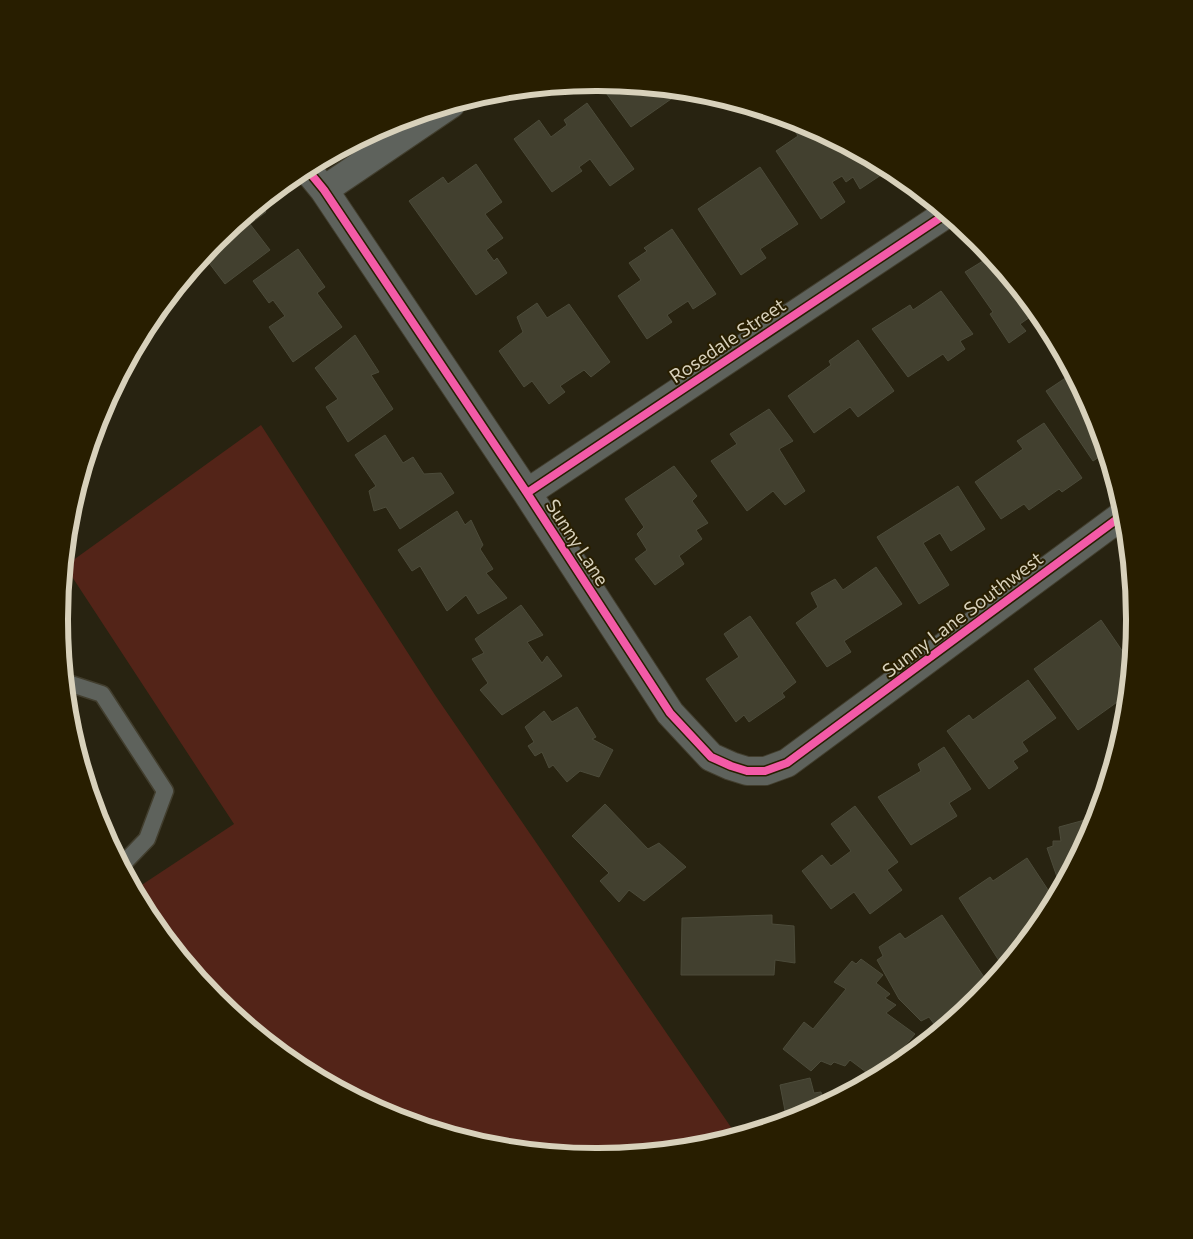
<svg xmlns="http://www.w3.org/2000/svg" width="1193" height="1239" font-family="Commissioner,sans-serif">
	<rect width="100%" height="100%" fill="#282311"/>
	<!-- green -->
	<path fill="#532418" d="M261 425 435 695 737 1136 701 1147 596 1157 491 1147 390 1116 298 1066 216 1000 149 918 134 890 234 824 65 566Z"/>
	<!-- building -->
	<path fill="#42402f" stroke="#4c4b3a" d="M598 82 684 90 631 127Z
		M587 103 634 169 610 186 590 159 579 167 582 171 552 192 514 139 539 120 551 137 567 125 564 120Z
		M801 122 877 163 884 173 860 189 853 177 846 182 842 176 832 182 845 202 821 219 776 151 798 136 793 128Z
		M476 164 502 202 485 214 503 238 486 250 494 261 497 258 507 273 476 295 409 201 443 177 448 184Z
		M760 167 798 224 760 249 766 258 741 275 698 209Z
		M260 204 266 212 250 224 270 250 225 284 203 255 216 239Z
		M672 229 716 294 693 309 688 301 667 315 672 322 647 339 618 296 641 280 629 263 647 251 644 248Z
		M298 249 325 287 317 293 342 327 293 362 269 327 285 316 273 300 269 303 253 281Z
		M991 256 1028 302 1025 304 1033 315 1020 324 1026 331 1009 343 990 314 993 312 965 272Z
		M941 291 973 334 960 341 965 349 948 361 943 354 908 377 872 329 910 305 913 310Z
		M537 303 547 318 569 304 610 362 591 377 584 370 560 386 565 392 549 404 532 381 524 387 499 351 523 332 517 317Z
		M355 335 379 372 371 375 393 409 348 442 326 407 338 399 315 368Z
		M858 340 894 391 858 417 850 407 814 433 788 396 831 365 829 361Z
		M1067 365 1093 414 1105 453 1093 461 1046 391 1070 375Z
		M769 409 793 441 779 449 805 491 785 505 773 491 747 511 711 461 737 444 730 434Z
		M1044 423 1082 478 1062 492 1059 489 1029 510 1024 504 1001 519 975 482 1023 449 1017 441Z
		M385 435 403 463 413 457 424 474 441 473 454 493 400 529 386 507 374 511 369 491 376 486 355 455Z
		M674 466 697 496 692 501 708 523 696 530 702 539 679 556 684 564 655 585 635 559 647 550 637 534 644 527 625 499Z
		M958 486 985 529 951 551 940 533 923 543 949 585 919 604 877 537Z
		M457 511 465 525 471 520 483 545 480 549 493 569 486 573 507 598 478 614 466 595 447 611 420 566 412 571 398 550Z
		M876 567 902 604 844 641 851 652 827 667 796 623 818 607 811 593 835 579 843 590Z
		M521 605 543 635 527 642 542 663 547 656 562 676 502 715 480 690 488 683 472 659 484 653 475 639Z
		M750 616 796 682 782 693 785 697 749 722 744 715 736 722 706 679 739 657 724 634Z
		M1101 620 1130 662 1127 695 1078 730 1034 669Z
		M1028 680 1056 718 1022 742 1028 751 1013 761 1018 768 989 789 947 731 969 715 973 720Z
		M577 707 596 737 592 739 613 750 599 777 580 771 567 782 553 765 549 768 542 752 535 756 528 746 534 742 525 727 544 711 552 722Z
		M944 747 971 789 949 803 957 816 911 845 878 797 921 771 918 764Z
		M1101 802 1093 826 1064 881 1061 876 1057 877 1047 848 1053 846V841H1061L1059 827 1092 818 1093 804Z
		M605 804 648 849 659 843 686 867 644 901 629 890 619 902 600 881 609 873 572 836Z
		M855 806 898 862 887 870 902 890 870 914 854 892 831 909 802 871 822 855 831 866 851 851 831 824Z
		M1027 858 1054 899 1043 918 1003 967 959 898 990 877 993 881Z
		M772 915V924L794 926 795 963 775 960 774 975H681L682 918Z
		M942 915 988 983 977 1000 937 1028 929 1017 921 1021 899 999 877 960 883 956 879 947 900 933 905 939Z
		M861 959 883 975 876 983 890 994 885 998 896 1005 886 1013 915 1034 881 1074 874 1078 850 1060 845 1066 834 1062 831 1065 821 1061 811 1071 783 1049 804 1022 813 1029 846 989 834 982 852 961 856 964Z
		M810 1078 814 1093 821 1092 822 1096 837 1092 838 1097 802 1116 787 1121 780 1085Z"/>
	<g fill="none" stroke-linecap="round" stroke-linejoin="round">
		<defs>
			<path id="service" d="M65 682 102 694 165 791 147 839 121 866"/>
			<path id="minor" d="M306 168 324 190 527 493 670 713 711 757 731 766 747 771H765L787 763 1124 514
				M324 190 451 104
				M527 493 946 214"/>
		</defs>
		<!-- service casing -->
		<use href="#service" stroke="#423e2e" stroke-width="19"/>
		<!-- minor casing -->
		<use href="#minor" stroke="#423e2e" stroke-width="30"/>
		<!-- service -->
		<use href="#service" stroke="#5e625c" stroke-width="16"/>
		<!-- minor -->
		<use href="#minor" stroke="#5e625c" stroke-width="28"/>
		<defs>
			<path id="cycleway" d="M306 168 324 190 527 493 670 713 711 757 731 766 747 771H765L787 763 1124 514
				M527 493 946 214"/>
		</defs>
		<!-- cycleway casing -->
		<use href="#cycleway" stroke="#281e00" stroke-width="11"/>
		<!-- cycleway -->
		<use href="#cycleway" stroke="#f35aa7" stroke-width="8"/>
	</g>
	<g text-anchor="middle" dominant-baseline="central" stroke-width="4" stroke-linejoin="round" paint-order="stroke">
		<!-- street labels -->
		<g font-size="19" fill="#d8d1bb" stroke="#281e00">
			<text transform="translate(727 340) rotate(-34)">Rosedale Street</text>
			<text transform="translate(578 542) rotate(57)">Sunny Lane</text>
			<text transform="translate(962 614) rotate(-37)">Sunny Lane Southwest</text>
		</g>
	</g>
	<!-- crop -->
	<path d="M0 0H1193V1239H0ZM596 91H598A528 528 0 0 1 1126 619V620A528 528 0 0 1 598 1148H596A528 528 0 0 1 68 620V619A528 528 0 0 1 596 91Z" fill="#281e00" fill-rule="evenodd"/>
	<path fill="none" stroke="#d8d1bb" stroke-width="6" d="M596 91H598A528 528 0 0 1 1126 619V620A528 528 0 0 1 598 1148H596A528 528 0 0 1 68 620V619A528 528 0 0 1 596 91Z"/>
</svg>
